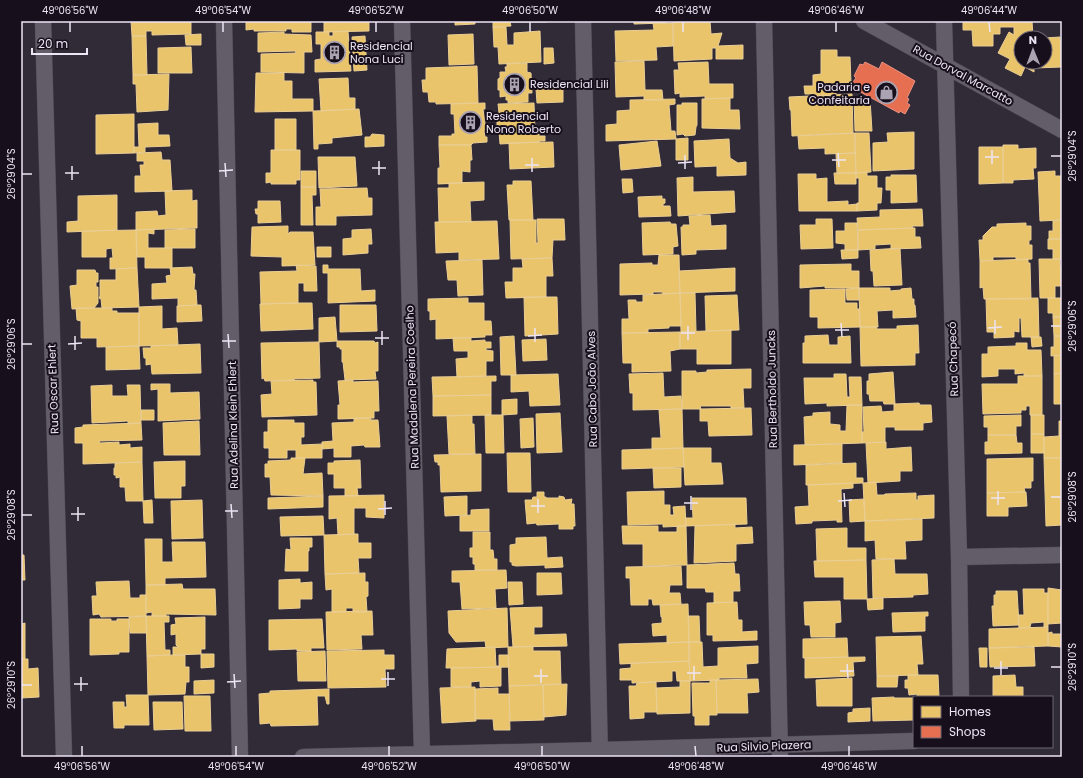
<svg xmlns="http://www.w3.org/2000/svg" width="1083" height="778" font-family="Poppins,sans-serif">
	<rect width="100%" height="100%" fill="#312a37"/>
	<!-- homes -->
	<path fill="#e9c46a" stroke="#eace94" d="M131 21H191V34L152 35V31H146V36H132Z
		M246 21H311V32H292V29H286V31H254V29L246 30Z
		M324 21H369V31L324 32Z
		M455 21H475V24L455 25Z
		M493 21H547V22H510L511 26 493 27Z
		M634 21H666V23L634 24Z
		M673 21H710L711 34 722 33 718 46 743 45V59H716V48H712V59L674 61Z
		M963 21H1032L1033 38H1021V62H1034V72L1025 67 1021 76 1005 68 1010 59 998 53 1009 32 1014 35V27H1000V34H993V46H973L972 30H963Z
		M653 23H673V46L656 47 657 60 616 61 615 31 654 30Z
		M493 27H506L507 45H514V33L540 31 541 62 499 64 498 47H494Z
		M348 31 351 71 315 72V60L321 59V44H316V32H329V36H333V32Z
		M284 32V34L311 35 312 52H304V73L261 72V54L296 53 295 51 258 52V33Z
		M201 34V45H186L185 35Z
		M473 34 474 64 449 65 448 35Z
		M132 36H146L147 75H133Z
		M365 36 367 70 354 71 352 37Z
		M1060 37V41H1062V67L1034 68V62H1045V38Z
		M191 47 192 73H158V48Z
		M544 48H553L554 63 544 64Z
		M821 50H837V57H850L851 83H836V95L815 96V94H805L804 86H813V75L821 74Z
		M644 61 645 90H662L663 100H644V96L616 97 615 62Z
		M708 62 709 84H733V98L705 99V96L680 97V93L675 94 674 70H679L678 63Z
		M527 63V72L531 73 532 93H528V102L508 103V100H506V96L500 97V90H498V79L500 78V72H506L505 67H507V64Z
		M477 66 478 103 436 104V102H429L428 92H423L422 80H426V68Z
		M256 73H284V81H292V99H313V111L255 112Z
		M169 74 168 110 137 112 136 84H133V75Z
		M348 78 349 98H355V109L321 111 319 79Z
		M536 89H563V102L537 103Z
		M852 94 853 133 792 136 791 110H790L789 97Z
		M730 98V110H739L740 129 702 128V99Z
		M675 99V104L669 105 671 131H675L676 139 606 141V125L617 124V111L630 110V100Z
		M854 99H870L872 131H855Z
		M485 103V109H483L486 130H484L485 137H487V142L473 143 471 145H439V136H452V134H455L454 114H451V104Z
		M534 103 535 132H539V136H545V141H540L539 142 500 144 499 131H497V113H499L498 104Z
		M682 103H697V125L696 127 695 135 685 136 683 134 677 135V105H682Z
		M359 109 362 135 332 138V143L318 144V149H314L313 111Z
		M134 114V153L96 154V115Z
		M275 119H296V150H275Z
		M158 123V135H169L170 146 145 147V152L134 153V147H139L138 124Z
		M914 132V169L873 171V143L888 142 887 133Z
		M855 133V153L825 154V148L799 149 798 136Z
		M855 133H869L871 172 856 173Z
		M372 134 384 135V146L365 147V137H370Z
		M688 138V160H676V139Z
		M729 139 730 158 738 163 746 162V175L717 176V166L695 167 694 141Z
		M657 141 661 166 621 170 619 145Z
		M553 142 554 167 510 169 509 143Z
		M439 145H471L472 160H470V172L462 171V183L438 184V168H440Z
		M1003 145H1018V149L1036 148V168H1033L1034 179 1013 180V183H1003Z
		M979 147H1003V183L979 184Z
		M271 150H300V180H296V184H271V182L266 183V173H271Z
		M161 152 162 160H170L172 191 135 192V176H141L140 165H144V161H137V153Z
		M855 153 856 173H837L836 154Z
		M318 157H355L357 186 319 188Z
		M301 171H316V187H301Z
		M1055 171V176H1062V220L1040 221 1038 172Z
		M867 172V176H877V188H882L881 203H877V210L857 211V203H859V178H856V173Z
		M834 173H856V184H835Z
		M798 174H816V179L827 178V202L848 201V205L857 204V211H799Z
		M891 175H916L917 202 891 203V190H886V177H891Z
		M693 177V192L734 191 735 212 678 216 677 178Z
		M622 179H632L633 192 623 193Z
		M513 181H531L533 220H509L507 185H513Z
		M484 182V200L470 201 471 222H439L438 188H449V183Z
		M301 187H316V195H312L313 225H301Z
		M367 188 368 198H372V215L336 216V225H316V207H321L320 189Z
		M192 190V201L197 200V228L136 230V212L157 211 158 216 166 215 165 191Z
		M117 195V230L67 232V222L78 221V196Z
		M662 196V199H665V203L663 204V206H670L671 216 639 217 638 197Z
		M258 201H280L281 222 258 223V214H256L255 209H258Z
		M922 209 923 226H912L913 228 858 230 857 218 880 217V210Z
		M710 215 711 226 726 225V249L696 250V254L682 255 681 227H683V225H690L689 216Z
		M537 219H564L565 240H553L552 258 511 259 510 220H536V243H538Z
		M816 219H832L833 248 801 249 800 225H816Z
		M1062 220V239H1049V231H1053V221Z
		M497 221 499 259 459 260V252L436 253 435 222Z
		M670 222 671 224H676L678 246 673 247V254L643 255 642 223Z
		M845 223H857L858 250H845V244L836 243V231H845Z
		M1026 223V226H1031V240H1029V245H1032V259L1016 260V257H993V260L980 261 979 240H983V236L992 227H997V224Z
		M288 226V234L290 232H313L315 265 282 266V257L251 256 252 227Z
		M915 228V237H920L921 248 891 249V244L875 245V249L858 250V230Z
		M154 229V234L148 233V248H172V268H145V257H137L136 230Z
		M195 229V248H165V230Z
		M371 229 372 244H368V253L343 255V239L352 238V230Z
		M136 230 137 268 110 269V258H113L112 248 106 249V257H82V231Z
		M1048 239H1062V259H1053V249H1048Z
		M317 247H331V257H317Z
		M900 248 902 285 874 286 873 271H871L870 250Z
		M841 250H858V258L842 259Z
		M659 255H679L680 293 663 294 662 292H653V294L620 295V264L652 263V265H658Z
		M552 258 553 276H546V297L506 298 505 282H513V268H523L522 259Z
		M1028 259V263H1030L1031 299H984L983 287 980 288V261Z
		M1039 259H1060V266H1062V286H1055V298H1040Z
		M482 260 483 295 458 296 457 280H448L446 261Z
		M851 264V271H859V288H825V286L800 288V265Z
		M296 265 316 266 317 291H304V283H298V303L261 304 260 272 297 271Z
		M323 265H328V269H360L361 291 375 290V301L328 303V273H323Z
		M192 267 193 274H195L194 290H196L197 305 178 306V298L152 299V284L167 283 166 276 171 275 170 268Z
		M137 268 139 307 102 308 101 299 99 298 100 296V280H116V269Z
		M735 268V291L680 293 679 271Z
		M77 270H95L96 273H98V282H96V287H98V303L94 308 72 309 70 286 77 285Z
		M859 288H890V291L901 290V289L911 288 912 299H914V305H915L916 317 893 318V310L877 311 878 327H860Z
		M859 288V300H847L846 289Z
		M845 289V303H857V309H859L860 327 818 328V317H810V290Z
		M680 293 681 326H669V328L648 329V333H622V319H629L628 300H636V302H643V295Z
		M680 293H695L696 331 681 332Z
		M737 295 739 330 706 331 705 296Z
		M524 297H557L558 334 525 336Z
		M468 298V303H484V321H491L492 335H485V337L436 339V319L430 320V311H428V299Z
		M1038 298 1039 337H1022L1021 318H1019V332L1014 331V337L994 338V332H987L986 299Z
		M1048 298H1062V317H1053V313H1048Z
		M298 303H312L313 329 261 331 260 304Z
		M197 305H201L202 321 177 322V306Z
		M340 305H376L377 331 340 332Z
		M162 306V329L177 328 178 345 139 346V307Z
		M76 308H112V311H117V313H139V346L97 347V338H81V321L77 320Z
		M335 317 337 341 319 342V318Z
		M1053 317H1062V336H1054Z
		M918 325 919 353H915V365L861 366 860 327H876L877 329H897V326Z
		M731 330V364H697V349H680V332Z
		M680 332V349L670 351 671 371 632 372V363H623L622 333Z
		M828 335 829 345H838V337L850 336 851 363H803V343H805V336Z
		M514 336 516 375H501L500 337Z
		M1054 336H1062V355L1051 356V347H1054Z
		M1031 337H1041L1042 346 1032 347Z
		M453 338H471V341L485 340V342H491V348H486V350L493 351V361H486V376L457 377 456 359 468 358V351H454Z
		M546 339 547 360 523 361 522 340Z
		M337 341H374L375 343 378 342V371H375L376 379 345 380 343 362H342V349H340V347H337Z
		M319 342 320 378 294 379V380L265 381 264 378 262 379 261 343Z
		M1016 343H1027V350H1041L1042 376H1024V373L1015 374V369H998V376L982 377V354H988V347L1016 346Z
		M200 344 201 373 152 374 151 364 146 365V358H144L143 348H151V346Z
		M139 346 140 369 106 370V347Z
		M1062 355V373L1054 374V356Z
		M751 369V388H743L744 408H731V406H700L701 409H682V371H696V373L707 372V370Z
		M893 372 895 404H884L883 401H870L869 394H867V381H869V374Z
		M663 373 664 397 681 396 682 409 633 410V393H630L629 374Z
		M1062 373V411V404H1054V374Z
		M558 374 560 405 530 406 529 391 511 392V375Z
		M834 374H846L847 397H850L849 377H861L862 405 827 406V403L805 404 804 378H834Z
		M496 376V381H491V395L433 396 432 377Z
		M1018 376H1042V415H1030V406H1026V410H1021V413L983 414 982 384H1018Z
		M313 380V382H316L317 415 262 417 261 395 272 394 271 381Z
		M353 380V382L378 381 379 411H374V418L338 419V405H340L338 381Z
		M151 384H170V393L199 392 200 419 158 421V389L151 390Z
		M112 385V396H128L127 385H140L141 423 128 424V421L92 423 91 386Z
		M491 395V415L433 416V396Z
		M517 399V414L502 415V400Z
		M919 403 920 405H931L932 422 923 423V430H895V427H885V442L862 443V432H864L863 407 881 406 882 412 894 411V404Z
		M847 405H862V443L805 445 804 417 813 416V413L830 412V424L840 425V431H846Z
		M751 408 752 435 709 436 708 421H700V409Z
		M682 409 683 448 652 449V438H661L659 410Z
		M141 410H154V420H141Z
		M560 413 562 452 537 453 536 414Z
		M472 415V424H474L475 454H449L447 416Z
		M485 415H503L504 453H486Z
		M1021 415V426H1016V435H988V427H984V416Z
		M1031 415H1044V434H1031Z
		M354 418H370L371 420H378L380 447H365L364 445 351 446V457H334V448L322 449V442L333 441 332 423 354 422Z
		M533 418 534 447 521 448 520 419Z
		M268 420H294V423H304V437H301V445L322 444V458H296V450H287V458H269V448H264V432H268Z
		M199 421 200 455H164L163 423Z
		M1059 421H1062V436H1059Z
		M141 423 142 440 99 441 100 443 119 442V445L130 444V448L142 447V462L83 464V443H75V428L83 427V425Z
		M1031 434H1044V453H1031Z
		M988 435H1016L1017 443H1022V453L985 454V442H988Z
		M1059 436H1062V458H1044V437Z
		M886 442V449L911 447 912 471H900V481L868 483 866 443Z
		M842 444V463L794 465V445Z
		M683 448 684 467 622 469V450Z
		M683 448H711V463H721L723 484 685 485Z
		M507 453H530L531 492H508Z
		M481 454V491L441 492 440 465H438V462H435L434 455Z
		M291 458H305L303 474 322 473 323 496 271 495 270 477H265V464H268V461L291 460Z
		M1033 458V481H1031V488H1024L1025 492 987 493V459Z
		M1044 458H1062V525L1046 526Z
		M360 460 361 488H357L358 496H345V488H334V474H328V463H334V461Z
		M185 461V486H181V498H155L154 462Z
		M142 462 143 501H126L125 487H120V477L116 478V475H114V468H115V463Z
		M856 463V478H863V483L806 485V465Z
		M653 468H681V487L654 488Z
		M876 482 877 495H884L885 494 916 493V500H918V496L934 495V518L865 521 863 483Z
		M853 483V488L841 489 842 522H837V520L812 521V523L796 524 795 507 809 506 808 485Z
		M664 491V505H670V515H674L673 507 685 506 686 526 663 527V524L628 525 627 492Z
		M537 492H544V497H546V498H559V496L564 497 565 500 572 499 571 504H574L575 526H573V529H559V524L537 525 536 523 527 524 525 500H532L533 497H537Z
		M1026 492 1027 506 1008 507V516H987V493Z
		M384 495V518L366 517V508H354V534L338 535 337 518 329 519V496Z
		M323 496V507L268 509V498Z
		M467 496V515L445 516 444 497Z
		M692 498H746L747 524 686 526 685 518H693Z
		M864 499 865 521 850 522 849 500Z
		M152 500 153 523H144L143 501Z
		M202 500 203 538 172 539 171 501Z
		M489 509V531H460V516L471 515V510Z
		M323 516 324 535 281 536 280 517Z
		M922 519V540L905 541 906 559H876L875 540 865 541V521Z
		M735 524V528L752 527 753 543 736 544V561L694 563 695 526Z
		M622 526H658V532H677V526H686L687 565 643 566V544H623Z
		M847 528V548H866V560L817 561 816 529Z
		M473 532H490V550H493L494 559H497V570H475V564H473V557H470V548H473Z
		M354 534H358V543H371V558H358L359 573 325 574 324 535Z
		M546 537 547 558 562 557 563 567 545 568V565L516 566 512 565V562H510V545L516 544V538Z
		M290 538H312V547H309V551H308V571H285L286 549 291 550Z
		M145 539H162V562H173L172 542H205L206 577 165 578V585H146Z
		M21 545V555H24L25 580H21Z
		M894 559 895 574H927L928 594 913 595V597L873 598 872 560Z
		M866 560 867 599H844V577H815L814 561Z
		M734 563 735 574H739L740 591H733V602L714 603V592H706L705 588H687V565Z
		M681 566 682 585H670L669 593H680L681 604 653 605 652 599H648V605H631L630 578H626V567Z
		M506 570 507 588 495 589 496 608 462 609 460 582H452V571Z
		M365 573V582H368V596L366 597 367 612H353V608H346V612H332V589L326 590 325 574Z
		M537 573H561L562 594 537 595Z
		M300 579V583L312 582V599H300V608L279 609V580Z
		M129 581 130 598H140V595H146V616L101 617 99 614 93 615 92 596H97L96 582Z
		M508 582H522L523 604 509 605Z
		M182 584 183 589H215L216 615 166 614V616H152V612L146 613V585Z
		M1048 588 1062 590V623L1048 624Z
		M1023 589H1044V593H1048V627H1044V622L1031 623 1030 627 1019 628 1018 615H1024Z
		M996 591H1017L1019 625 993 626 992 606H994V595H996Z
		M883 598V609L868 610 867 599Z
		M840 601 841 622 835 623V637H811L810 625H805L804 602Z
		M737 602 738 620H742V632L757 631V640L713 641V635H707V603Z
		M688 604 689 642 667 643V635L653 636 652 624 662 623V617H661L660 605Z
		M542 607V627H534V635L566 634 567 646 513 647 510 608Z
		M507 608 508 647 486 648 485 641 456 642 449 633 448 611Z
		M372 611 373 635H361L362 649 327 650 326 612Z
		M928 612V616H925V631L893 632 892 613Z
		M146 616 147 633H130L129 617Z
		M146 616H169V622H164L165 650H170V655L147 656Z
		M688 616H699L700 642H689Z
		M205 617V649H201V654L173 655V647H178L176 645V634L171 635V625L176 624 175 618Z
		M90 619H111V621H117V619H129V652H119V654L90 655Z
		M322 619 324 648H311V651H297V649L269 650V620Z
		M25 623V659H21V624Z
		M1048 627V646L989 648V629Z
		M1052 632V634H1062V647L1048 646V633Z
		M921 636 923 664H917L918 675 877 676 876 637Z
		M847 638 848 657 803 658V639Z
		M689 642V661L620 664 619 644Z
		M689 642H702L703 667 718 666V648L758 646V663L746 664 747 678H719V680L690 681Z
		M533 646V651H560L561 684 509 686 508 647Z
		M495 647 496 666H499V655H508L509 667 446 668 447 649Z
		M1034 647 1035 666 990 667 989 648Z
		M979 648H987V667H980Z
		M384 650V655H394V669H385L386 687 328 688 327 651Z
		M325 651 326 681H298L297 652Z
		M201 654H214V667L201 668Z
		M173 655H185V667H189V682H186L185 694 148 695 147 656Z
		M865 657V661L853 662 854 676 805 678V658Z
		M21 659H28V669L38 668 39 697 21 698Z
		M689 661 690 681H677L676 671H672V681L632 683V680H620V669L631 668V663Z
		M501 667V686L480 687V681L471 682V687H451V668Z
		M908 675H938L939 697H917V694L909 695 908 688H905V680H908Z
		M1015 675 1016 687H1023V697H993V676Z
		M877 676H898L897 687H877Z
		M852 678V706H817L816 680Z
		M758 679 759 692 747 693 748 713H717L716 680Z
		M214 680V693L194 694V681Z
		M710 680H716L717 715H709V725H695V716H693L692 683H710Z
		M680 681H690V713L657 714 656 688 680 687Z
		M656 682 657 712H644V718L630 719 629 686H636L637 683Z
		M567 684 566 715 544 717 543 685Z
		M543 685 544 720 510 721 509 686Z
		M475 687 476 721 442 723 440 688Z
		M498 688V694H509L510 730H494L493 719H475V689Z
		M329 689V704H327L325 696H317L318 725 271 726 270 723 260 724 259 694 270 693V691Z
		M126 695H148L149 725H124V728H114L113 702H124V707H127Z
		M184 696H210L211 731H185Z
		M894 697V698H914V720L873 721 872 698Z
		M153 702H182L183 729 154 730Z
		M870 708V721L848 722V713L853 712V709Z"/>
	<!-- shops -->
	<path fill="#e76f51" stroke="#e99282" d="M865 62 879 69 882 62 915 81 907 98 909 99 907 103 910 105 905 114 900 111 899 113 853 88V82L856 78 854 76 860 64 863 65Z"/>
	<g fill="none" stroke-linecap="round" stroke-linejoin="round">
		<defs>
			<path id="street" d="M43 21 64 757
				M224 21 240 757
				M402 21 422 754
				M583 21 600 757
				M764 21 780 757
				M864 21 1062 130
				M944 21 959 557 961 697
				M959 557 1062 555
				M303 757 600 750 914 741"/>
		</defs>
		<!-- street casing -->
		<use href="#street" stroke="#4c4651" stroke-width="17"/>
		<!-- street -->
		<use href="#street" stroke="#635d69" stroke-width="16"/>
	</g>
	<!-- ticks -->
	<path fill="none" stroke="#ede4f5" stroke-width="1.5" d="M70 22V32M223 22V32M376 22V32M530 22V32M683 22V32M836 22V32M989 22 990 32M992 150V164M838 153 839 167M685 155V169M1051 156H1061M985 157H999M532 158V172M832 160H846M379 161V175M225 163 226 177M678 163 692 162M525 165H539M72 166V180M372 168H386M219 171 233 170M65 173H79M22 174H32M995 320V334M841 323 842 337M688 326V340M1051 326H1061M535 328V342M988 328 1002 327M835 330H849M382 331V345M681 333H695M228 334 229 348M75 336V350M528 336 542 335M375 338H389M222 341H236M22 344H32M68 344 82 343M998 491V505M844 493 845 507M691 496V510M1051 497H1061M991 498H1005M538 499V513M385 501V515M838 501 852 500M684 503H698M231 504 232 518M531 506H545M78 507V521M378 509 392 508M225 511H238M71 514H85M22 515H32M1001 661V675M847 664 848 678M694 666V680M1051 667H1061M994 668H1008M541 669V683M840 671H854M388 672V686M687 673H701M234 674 235 688M534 676H548M81 677V691M381 679H395M227 682 241 681M74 684H88M22 685H32M82 746V756M236 746V756M389 746V756M542 746V756M695 746 696 756M849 746V756"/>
	<!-- icons -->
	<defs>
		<symbol id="building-ring" viewBox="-11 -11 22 22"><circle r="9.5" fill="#17101c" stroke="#aba3b2" stroke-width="1.5"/><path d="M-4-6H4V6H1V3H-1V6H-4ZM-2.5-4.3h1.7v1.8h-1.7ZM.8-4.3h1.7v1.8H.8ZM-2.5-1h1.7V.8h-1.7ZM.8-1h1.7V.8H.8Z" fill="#aba3b2"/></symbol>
		<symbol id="shop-ring" viewBox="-11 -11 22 22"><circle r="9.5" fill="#17101c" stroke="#aba3b2" stroke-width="1.5"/><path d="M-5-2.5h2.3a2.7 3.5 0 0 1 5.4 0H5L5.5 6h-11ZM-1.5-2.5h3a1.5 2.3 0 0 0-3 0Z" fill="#aba3b2"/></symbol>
	</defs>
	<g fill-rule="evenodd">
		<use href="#building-ring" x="322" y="40" width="25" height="25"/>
		<use href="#building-ring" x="502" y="72" width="25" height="25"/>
		<use href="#shop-ring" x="874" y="80" width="25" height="25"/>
		<use href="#building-ring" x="458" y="110" width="25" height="25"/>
	</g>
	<g text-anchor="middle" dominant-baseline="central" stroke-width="4" stroke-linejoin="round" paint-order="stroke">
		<!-- poi labels -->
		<g font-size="11" fill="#ede4f5" stroke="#17101c" text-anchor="start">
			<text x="350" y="46">Residencial<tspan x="350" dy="13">Nona Luci</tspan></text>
			<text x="530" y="84">Residencial Lili</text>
			<text x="870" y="87" text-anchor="end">Padaria e<tspan x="870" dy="13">Confeitaria</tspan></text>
			<text x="486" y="116">Residencial<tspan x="486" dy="13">Nono Roberto</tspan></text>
		</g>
		<!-- street labels -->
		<g font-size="11" fill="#ede4f5" stroke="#17101c">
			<text transform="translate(963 75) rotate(29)">Rua Dorval Marcatto</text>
			<text transform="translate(953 359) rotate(-92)">Rua Chapecó</text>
			<text transform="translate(412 387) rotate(-92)">Rua Madalena Pereira Coelho</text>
			<text transform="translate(53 389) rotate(-92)">Rua Oscar Ehlert</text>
			<text transform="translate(592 389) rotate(-91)">Rua Cabo João Alves</text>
			<text transform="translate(772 389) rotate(-91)">Rua Bertholdo Juncks</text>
			<text transform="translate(233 425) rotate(-91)">Rua Adelina Klein Ehlert</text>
			<text transform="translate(764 746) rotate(-2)">Rua Silvio Piazera</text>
		</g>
	</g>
	<!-- border -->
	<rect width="1083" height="778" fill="none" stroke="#17101c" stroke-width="44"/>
	<!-- legend -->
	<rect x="913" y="696" width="140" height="52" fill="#17101c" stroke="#6d6573"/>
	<rect x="921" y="706" width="20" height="12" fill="#e9c46a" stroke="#6d6573"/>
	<text x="949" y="716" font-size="12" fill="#ede4f5">Homes</text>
	<rect x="921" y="726" width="20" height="12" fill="#e76f51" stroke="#6d6573"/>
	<text x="949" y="736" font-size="12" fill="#ede4f5">Shops</text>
	<!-- north arrow -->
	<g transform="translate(1033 50) rotate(359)"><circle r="19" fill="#17101c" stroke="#6d6573"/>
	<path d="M0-3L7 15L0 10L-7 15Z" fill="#aba3b2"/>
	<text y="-6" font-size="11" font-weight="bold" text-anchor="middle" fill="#ede4f5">N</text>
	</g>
	<!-- scale -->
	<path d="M32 48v6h55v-6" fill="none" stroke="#ede4f5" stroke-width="2"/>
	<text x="38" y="48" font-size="12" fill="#ede4f5" stroke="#17101c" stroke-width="3" paint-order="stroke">20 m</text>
	<rect x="22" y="22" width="1039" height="734" fill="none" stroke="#ede4f5" stroke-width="1.5"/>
	<g font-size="10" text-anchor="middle" fill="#ede4f5">
		<text x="70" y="14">49°06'56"W</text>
		<text x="223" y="14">49°06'54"W</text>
		<text x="376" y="14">49°06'52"W</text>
		<text x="530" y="14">49°06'50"W</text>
		<text x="683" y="14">49°06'48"W</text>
		<text x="836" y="14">49°06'46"W</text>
		<text x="989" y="14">49°06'44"W</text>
		<text transform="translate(1072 156) rotate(-90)" y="4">26°29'04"S</text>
		<text transform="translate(11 174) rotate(-90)" y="4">26°29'04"S</text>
		<text transform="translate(1072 326) rotate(-90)" y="4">26°29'06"S</text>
		<text transform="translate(11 344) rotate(-90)" y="4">26°29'06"S</text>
		<text transform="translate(1072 497) rotate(-90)" y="4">26°29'08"S</text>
		<text transform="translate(11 515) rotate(-90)" y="4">26°29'08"S</text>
		<text transform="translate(1072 667) rotate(-90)" y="4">26°29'10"S</text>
		<text transform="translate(11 685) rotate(-90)" y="4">26°29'10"S</text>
		<text x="82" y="770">49°06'56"W</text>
		<text x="236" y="770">49°06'54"W</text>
		<text x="389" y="770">49°06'52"W</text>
		<text x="542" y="770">49°06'50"W</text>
		<text x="696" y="770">49°06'48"W</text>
		<text x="849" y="770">49°06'46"W</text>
	</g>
</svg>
